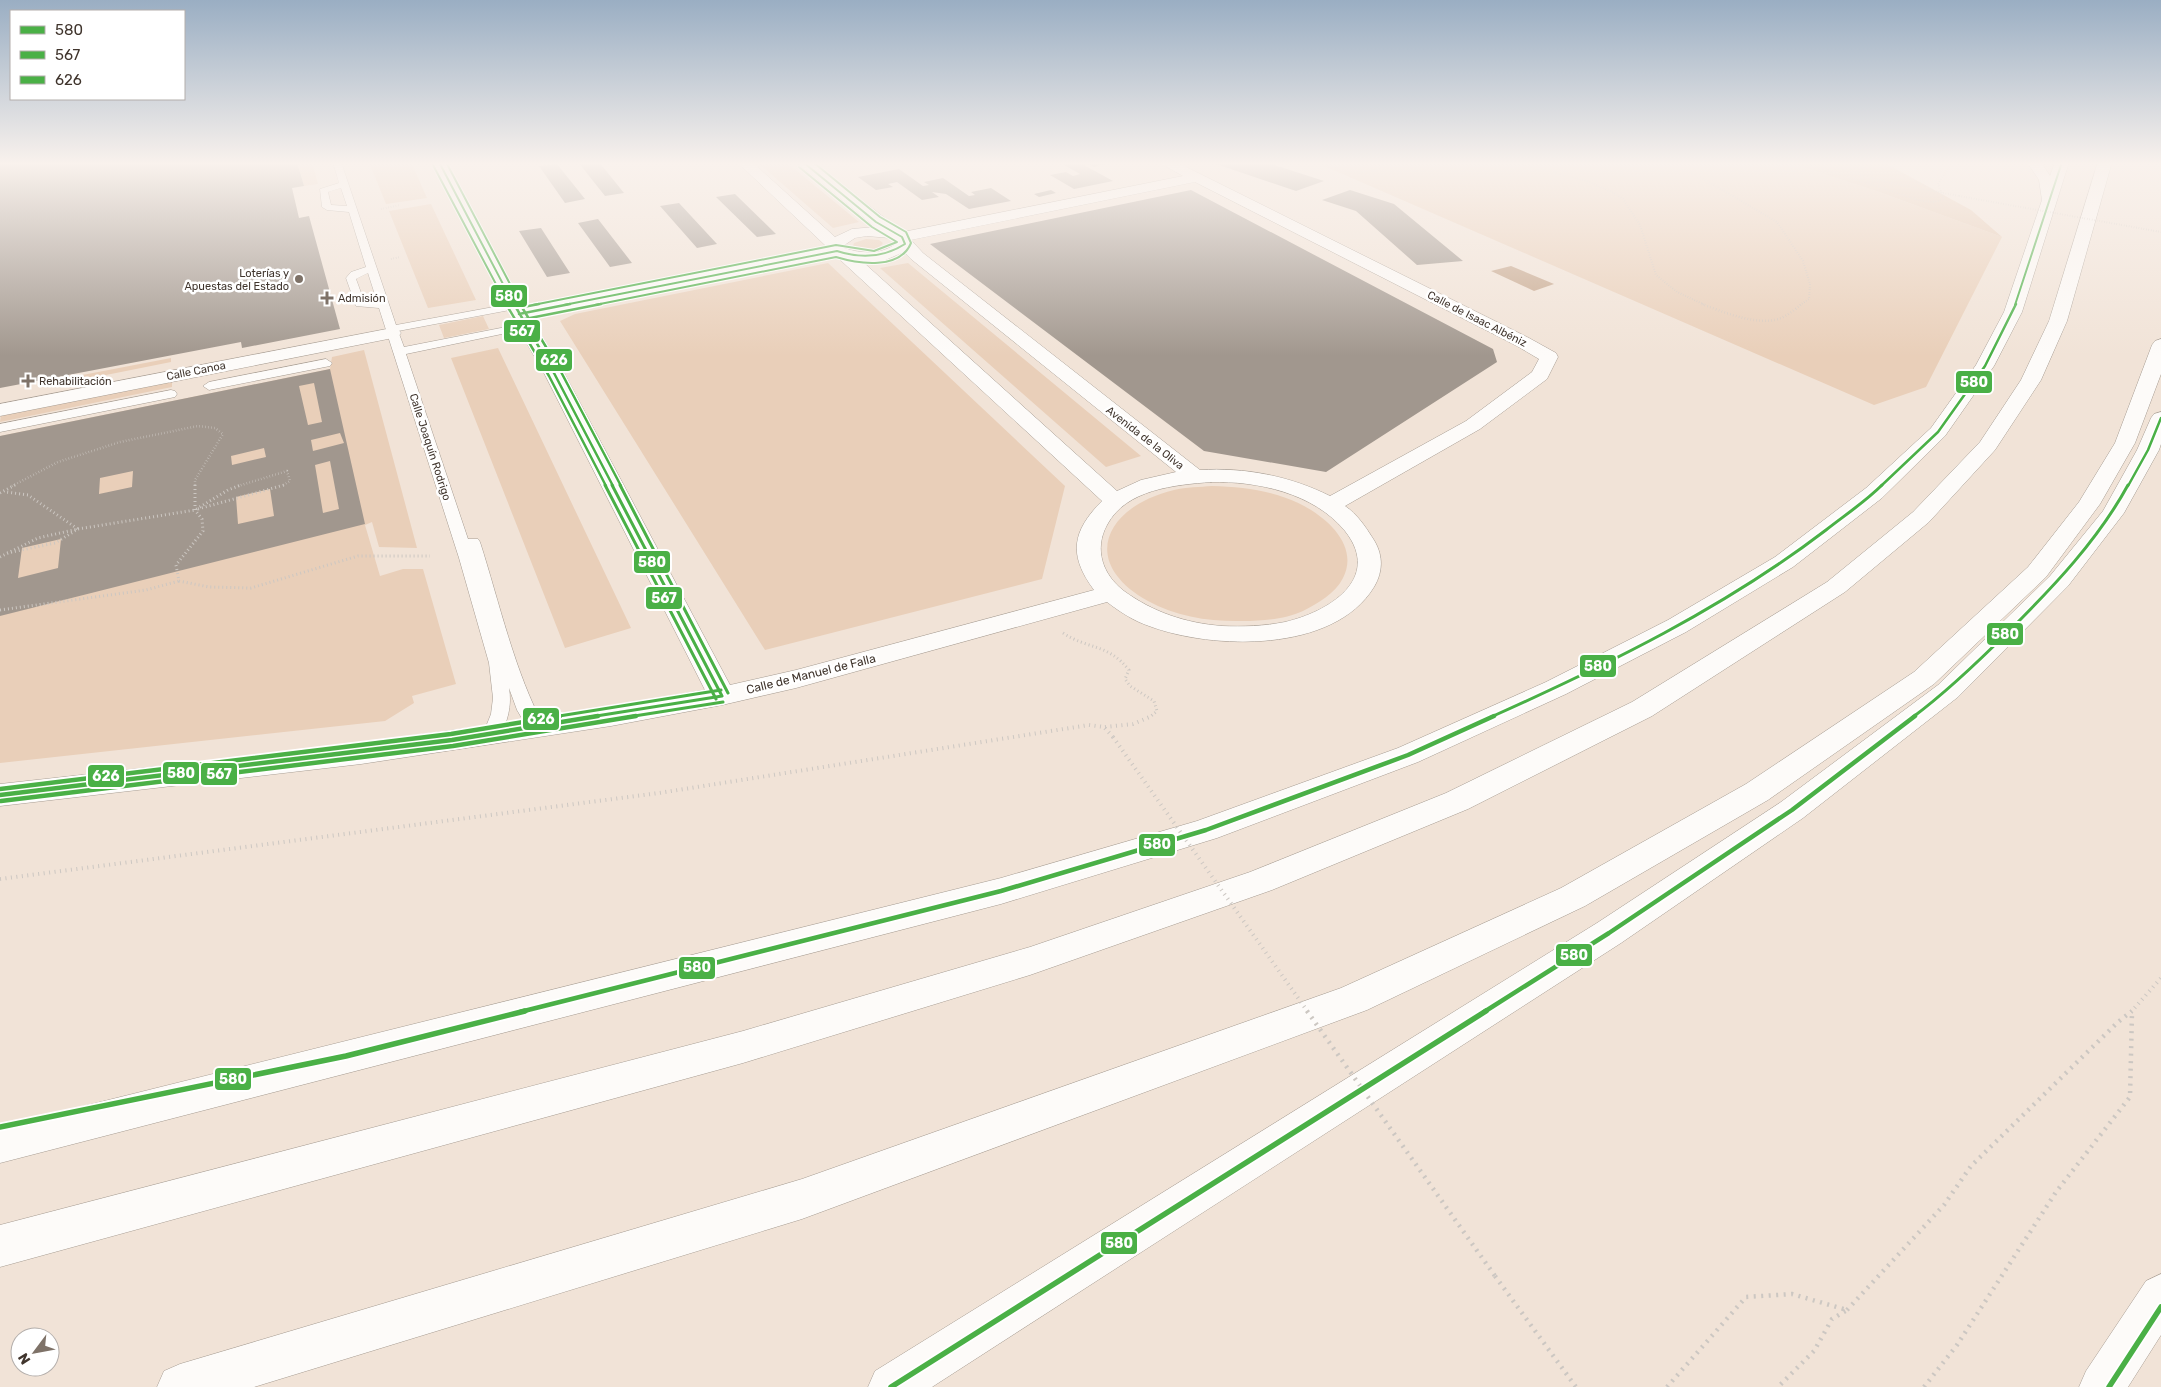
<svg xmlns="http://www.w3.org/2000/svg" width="2161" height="1387" font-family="Rubik,sans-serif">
	<rect width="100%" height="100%" fill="#f1e3d7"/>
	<!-- green -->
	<path fill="#e9cfb9" d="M297 162H312L318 184 304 186Z
		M369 162H411L427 198 386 204Z
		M757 162H786L859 222 833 228Z
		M1315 162H1787L1879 192 2002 237 1926 387 1874 405Z
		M431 204 476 300 428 308 389 211Z
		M866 239 879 240 883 243C877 252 862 252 853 246L854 243Z
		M828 263 1065 486 1042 579 765 650 560 321 575 314Z
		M908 263 1141 456 1106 467 880 268Z
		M483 316 489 329 444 338 439 325Z
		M498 348 631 628 565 648 451 358Z
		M364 350 417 548 379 547 372 522 365 525 380 576 403 569H423L456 684 412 696 414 703 385 721 0 763V436L330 369 332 357Z
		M171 358V362L71 382 72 377Z
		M172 381V387L0 422 1 415Z
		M1212 486C1238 487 1262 489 1286 498 1316 508 1362 541 1343 578 1335 594 1318 603 1303 611 1286 619 1262 621 1244 621 1212 622 1176 617 1148 601 1077 561 1107 506 1174 490 1186 487 1200 487 1212 486Z"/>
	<!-- forest -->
	<path fill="#e4c7af" d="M1787 162H1883L1971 210 2002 237 1879 192Z"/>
	<!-- water -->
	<path fill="#c5a68c" d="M1511 266 1554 284 1534 291 1491 271Z"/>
	<!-- building -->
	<path fill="#a1978e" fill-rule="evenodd" d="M0 162H297L304 186 292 188 299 218 309 216 340 329 242 348 241 342 0 388Z
		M578 162H599L624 193 605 196Z
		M1059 162H1112L1094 167 1089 164 1084 165 1113 181 1074 189 1050 175 1066 172 1073 176 1080 174Z
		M1210 162H1265L1324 181 1296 191Z
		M557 164 585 199 565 203 539 166Z
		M899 169 923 186 929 185 924 182 943 178 969 196 975 195 971 192 991 188 1011 201 969 209 946 194 932 192 939 197 922 200 897 182 888 184 893 187 876 190 858 177Z
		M1051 190 1056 193 1039 197 1034 194Z
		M1191 190 1493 349 1497 362 1326 472 1204 451 930 244Z
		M1350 190 1394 204 1463 261 1417 265 1356 211 1322 200Z
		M735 194 776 234 757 237 716 197Z
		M679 203 717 244 697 248 660 206Z
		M598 219 632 263 610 267 578 223Z
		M541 228 570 273 547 277 519 231Z
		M330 369 365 524 0 616V436ZM314 383 322 422 308 425 299 386ZM340 433 344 443 313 451 311 440ZM264 448 266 457 232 465 231 456ZM330 461 339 509 323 513 315 465ZM133 471 132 487 99 494 100 478ZM270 489 274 516 238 524 236 497ZM61 539 58 568 18 578 22 548Z"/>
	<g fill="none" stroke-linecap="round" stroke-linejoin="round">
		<defs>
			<path id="service" d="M333 162H341L396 325 515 303 521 306 515 309 398 331 404 347 526 323 532 326 526 329 406 354 468 539H478L480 542C499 601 515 674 545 728L542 732 536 734 530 732 517 710 509 688C512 705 508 723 498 738L492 740 486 738 483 734 491 714 493 698 489 663 459 558 379 308 356 306 346 278 351 272 366 267 349 212 327 210 322 207 320 189 339 183ZM341 188 347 206 331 205 328 192ZM368 273 377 301H364L356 279Z
				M326 359 332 363 330 366 209 390 203 386 209 382Z
				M171 390 175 391 177 394 175 397 0 432V424Z"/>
			<path id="minor" d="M432 162H446L524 308 828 248 737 162H752L835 237 852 229 875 227 796 162H812L903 232 1183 176 1158 162H1176L1529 338 1556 353 1558 357 1547 379 1480 429 1345 506C1357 514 1365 526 1372 537 1383 553 1384 570 1374 587 1334 653 1213 650 1149 626 1134 621 1120 612 1107 602L796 688 722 705 611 726 361 764 0 806V784C236 758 472 733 705 690L544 373 510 314ZM1195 182 1517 346 1539 359 1532 372 1466 421 1330 496C1290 476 1244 467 1200 470L923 253 911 240ZM867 236 890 238 897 243C881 255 862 254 844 248L843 246 855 238ZM904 252 911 259 1176 472 1141 480 1117 491 863 262 883 261ZM836 256 1102 501C1072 531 1068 555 1094 590L796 670 730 685 564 373 530 317ZM1211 482C1257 481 1314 493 1345 531 1383 579 1328 612 1285 622 1265 626 1242 627 1222 626 1185 623 1153 612 1124 591 1102 574 1094 549 1107 525 1126 489 1175 485 1211 482Z
				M392 328 398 329 401 333 398 337 0 416V404Z"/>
			<path id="tertiary" d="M2161 1274V1335L2128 1387H2079L2086 1371 2146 1281Z"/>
			<path id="motorway" d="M2027 162H2041L2050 176 2055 162H2069L2022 312 1994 366 1945 436 1882 498 1793 567 1686 632 1566 694 1418 762 1217 838 1001 904 0 1163V1127L1001 878 1197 821 1398 748 1546 682 1668 620 1775 557 1866 488 1931 428 1976 365 2004 312 2042 200 2039 180Z
				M2098 162H2112L2067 321 2041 380 1995 450 1929 522 1845 592 1652 716 1468 809 1272 890 1030 975 743 1063 0 1267V1225L743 1031 1030 947 1250 872 1446 793 1632 702 1827 582 1913 512 1980 442 2021 380 2049 321Z
				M2161 339V374L2135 443 2100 504 2046 577 1934 684 1768 800 1585 906 1367 1010 802 1219 254 1387H157L164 1371 180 1364 802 1179 1341 988 1561 888 1746 784 1914 672 2028 567 2079 502 2115 443 2152 345 2155 341Z
				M2161 412V444L2159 450 2124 513 2068 586 1958 697 1803 818 1621 943 932 1387H868L875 1371 1597 923 1781 802 1938 685 2050 576 2103 511 2137 450 2151 418 2154 414Z"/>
		</defs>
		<!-- service casing -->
		<use href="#service" stroke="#a69c92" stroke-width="1"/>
		<!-- minor casing -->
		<use href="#minor" stroke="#a69c92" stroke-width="1"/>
		<!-- tertiary casing -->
		<use href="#tertiary" stroke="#a69c92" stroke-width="1"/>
		<!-- motorway casing -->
		<use href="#motorway" stroke="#a69c92" stroke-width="1"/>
		<!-- path-far4 -->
		<path stroke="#ccc7c2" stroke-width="2" stroke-dasharray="0.5 2" stroke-linecap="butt" d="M1321 162C1340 170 1359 178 1379 168V162
			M1512 162 1587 181 1614 193 1623 199 1640 225 1656 275 1677 292 1705 305
			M1669 162 1707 181 1777 222 1803 261 1810 284 1809 299 1800 305
			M1802 162 1922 201 1934 202 1944 199 1938 184 1952 162
			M1817 162 1890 183 1959 196
			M1844 162H1875
			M1888 162 1903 176 1933 190
			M1848 163 1857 168 1859 174
			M1867 181 1881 182
			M381 209 400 205
			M391 259 400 257"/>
		<!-- path-far3 -->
		<path stroke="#ccc7c2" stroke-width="2.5" stroke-dasharray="0.5 2.5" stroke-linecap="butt" d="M1702 304C1723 312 1752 324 1775 320 1785 318 1794 310 1802 304
			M12 486 58 462 120 442 198 426 215 428 223 434 195 480V486
			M238 486 287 471 290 481 282 486"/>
		<!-- path-far2 -->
		<path stroke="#ccc7c2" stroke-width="3" stroke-dasharray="1 3" stroke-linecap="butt" d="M195 485V510L202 519 203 531 176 565 179 581 209 587 251 588 358 556H430
			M0 493 15 485
			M198 509 284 485
			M7 553 55 543 78 529 195 510 228 490 241 485
			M0 557 38 538 78 529 28 495 6 492
			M0 610 146 590 179 581
			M1063 633C1089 650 1107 643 1129 670L1125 679 1130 686 1154 701 1157 711 1150 717"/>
		<!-- path-far1 -->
		<path stroke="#ccc7c2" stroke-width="4" stroke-dasharray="1 4.5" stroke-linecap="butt" d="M1105 727 1133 724 1152 716
			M0 879 659 793 1089 725 1104 727 1113 737
			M2131 1012 2161 978"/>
		<!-- path -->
		<path stroke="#ccc7c2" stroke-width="4.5" stroke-dasharray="2 5.5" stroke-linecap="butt" d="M1495 1276 1576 1387
			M1847 1310 1944 1205 1971 1166 2118 1022 2132 1011
			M1667 1387 1746 1297 1792 1294 1847 1310 1832 1319 1814 1351 1778 1387
			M1924 1387 1957 1345 2056 1192 2130 1097 2132 1012"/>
		<!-- service -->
		<use href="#service" fill="#fdfbf9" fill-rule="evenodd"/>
		<!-- minor -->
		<use href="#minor" fill="#fdfbf9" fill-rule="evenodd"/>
		<!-- tertiary -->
		<use href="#tertiary" fill="#fdfbf9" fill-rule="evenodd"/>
		<!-- motorway -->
		<use href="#motorway" fill="#fdfbf9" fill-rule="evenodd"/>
		<!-- path-bridge-far2 -->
		<path stroke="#ccc7c2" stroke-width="2" stroke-dasharray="0.5 2" stroke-linecap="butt" d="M1959 196 2161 232"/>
		<!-- path-bridge-far1 -->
		<path stroke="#ccc7c2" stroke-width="4" stroke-dasharray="1 4.5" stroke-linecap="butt" d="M1113 737 1308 1012"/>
		<!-- path-bridge -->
		<path stroke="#ccc7c2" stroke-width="4.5" stroke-dasharray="2 5.5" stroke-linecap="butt" d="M1307 1011 1495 1276"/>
		<defs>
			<path id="bus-1-far4" d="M439 162 514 305
				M564 305 837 251C861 259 883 258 905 244L902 237 876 222 803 162
				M2015 305 2062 162"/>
			<path id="bus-1-far3" d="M514 304 554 373 613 486
				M519 314 570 304
				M1881 486 1938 432 1985 366 2016 304
				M2128 486 2148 450 2161 418"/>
			<path id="bus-1-far2" d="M612 485 722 696
				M590 717 722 696
				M1491 717C1607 665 1724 608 1826 530 1845 515 1865 502 1882 485
				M1913 717C1948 691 1979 661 2010 630 2054 586 2098 540 2128 485"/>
			<path id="bus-1-far1" d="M0 795 452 740 598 716
				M520 1012 1001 891 1206 830 1408 755 1494 716
				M1484 1012 1609 933 1792 810 1915 716"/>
			<path id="bus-1" d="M0 1127 346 1056 525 1011
				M891 1387 1486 1011"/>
			<path id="bus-2-far4" d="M433 165 507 305
				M595 305 836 257C859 264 900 270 911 243L906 232 880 217 813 162"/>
			<path id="bus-2-far3" d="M506 304 549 376 606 486
				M520 320 601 304"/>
			<path id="bus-2-far2" d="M605 485 716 699
				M628 717 723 702"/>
			<path id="bus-2-far1" d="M1 801 453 746 636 716"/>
			<path id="bus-2" d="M2109 1387 2161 1307"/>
			<path id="bus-3-far3" d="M446 162 521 305
				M533 305 836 245 874 251 897 242 872 227 799 167"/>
			<path id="bus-3-far2" d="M520 304 560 370 621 486
				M518 308 539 304"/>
			<path id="bus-3-far1" d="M620 485 728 693
				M553 717 721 690"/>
			<path id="bus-3" d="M0 789 451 734 560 716"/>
		</defs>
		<!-- bus-1-far4 casing -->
		<use href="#bus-1-far4" stroke="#fff" stroke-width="4"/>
		<!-- bus-1-far3 casing -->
		<use href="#bus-1-far3" stroke="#fff" stroke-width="5"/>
		<!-- bus-1-far2 casing -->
		<use href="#bus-1-far2" stroke="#fff" stroke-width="6"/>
		<!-- bus-1-far1 casing -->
		<use href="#bus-1-far1" stroke="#fff" stroke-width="8"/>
		<!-- bus-1 casing -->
		<use href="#bus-1" stroke="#fff" stroke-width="9"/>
		<!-- bus-2-far4 casing -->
		<use href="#bus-2-far4" stroke="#fff" stroke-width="4"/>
		<!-- bus-2-far3 casing -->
		<use href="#bus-2-far3" stroke="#fff" stroke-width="5"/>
		<!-- bus-2-far2 casing -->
		<use href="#bus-2-far2" stroke="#fff" stroke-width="6"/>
		<!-- bus-2-far1 casing -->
		<use href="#bus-2-far1" stroke="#fff" stroke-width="8"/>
		<!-- bus-2 casing -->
		<use href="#bus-2" stroke="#fff" stroke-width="9"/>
		<!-- bus-3-far3 casing -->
		<use href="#bus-3-far3" stroke="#fff" stroke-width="4"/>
		<!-- bus-3-far2 casing -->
		<use href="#bus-3-far2" stroke="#fff" stroke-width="5"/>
		<!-- bus-3-far1 casing -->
		<use href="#bus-3-far1" stroke="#fff" stroke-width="6"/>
		<!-- bus-3 casing -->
		<use href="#bus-3" stroke="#fff" stroke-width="8"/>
		<!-- bus-1-far4 -->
		<use href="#bus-1-far4" stroke="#4ab046" stroke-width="2"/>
		<!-- bus-1-far3 -->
		<use href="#bus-1-far3" stroke="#4ab046" stroke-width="2.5"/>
		<!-- bus-1-far2 -->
		<use href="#bus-1-far2" stroke="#4ab046" stroke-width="3"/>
		<!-- bus-1-far1 -->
		<use href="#bus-1-far1" stroke="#4ab046" stroke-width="4.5"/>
		<!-- bus-1 -->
		<use href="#bus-1" stroke="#4ab046" stroke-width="5.5"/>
		<!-- bus-2-far4 -->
		<use href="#bus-2-far4" stroke="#4ab046" stroke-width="2"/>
		<!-- bus-2-far3 -->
		<use href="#bus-2-far3" stroke="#4ab046" stroke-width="2.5"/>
		<!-- bus-2-far2 -->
		<use href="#bus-2-far2" stroke="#4ab046" stroke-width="3"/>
		<!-- bus-2-far1 -->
		<use href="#bus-2-far1" stroke="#4ab046" stroke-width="4.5"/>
		<!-- bus-2 -->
		<use href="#bus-2" stroke="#4ab046" stroke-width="5.5"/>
		<!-- bus-3-far3 -->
		<use href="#bus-3-far3" stroke="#4ab046" stroke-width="2"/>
		<!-- bus-3-far2 -->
		<use href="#bus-3-far2" stroke="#4ab046" stroke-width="2.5"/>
		<!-- bus-3-far1 -->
		<use href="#bus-3-far1" stroke="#4ab046" stroke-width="3"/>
		<!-- bus-3 -->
		<use href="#bus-3" stroke="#4ab046" stroke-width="4.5"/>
	</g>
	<!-- sky -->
	<linearGradient id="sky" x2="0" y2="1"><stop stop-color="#9aaec3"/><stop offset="0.46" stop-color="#f9f2ed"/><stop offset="1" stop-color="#f9f2ed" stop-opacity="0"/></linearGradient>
	<rect width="2161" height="356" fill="url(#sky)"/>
	<!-- markers -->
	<g fill="#7e7268" stroke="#fff" stroke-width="2">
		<circle cx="299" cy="279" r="5"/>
		<path d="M324.5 290.5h5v5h5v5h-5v5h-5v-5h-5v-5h5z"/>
		<path d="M25.5 373.5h5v5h5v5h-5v5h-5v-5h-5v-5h5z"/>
	</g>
	<g text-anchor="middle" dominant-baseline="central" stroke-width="5" stroke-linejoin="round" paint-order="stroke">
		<!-- far-poi labels -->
		<g font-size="11" fill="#40352d" stroke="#fff" text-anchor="start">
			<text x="289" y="273" text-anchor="end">Loterías y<tspan x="289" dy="13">Apuestas del Estado</tspan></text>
			<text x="338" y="298">Admisión</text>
			<text x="39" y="381">Rehabilitación</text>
		</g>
		<!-- far-street labels -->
		<g font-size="11" fill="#40352d" stroke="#fff">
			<text transform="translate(1477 319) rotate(27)">Calle de Isaac Albéniz</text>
			<text transform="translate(196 371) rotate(-11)">Calle Canoa</text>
			<text transform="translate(1145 438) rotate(38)">Avenida de la Oliva</text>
			<text transform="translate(430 447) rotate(72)">Calle Joaquín Rodrigo</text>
		</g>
		<!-- street labels -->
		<g font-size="12" fill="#40352d" stroke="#fff">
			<text transform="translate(811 674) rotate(-14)">Calle de Manuel de Falla</text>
		</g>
	</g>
	<g stroke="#fff" stroke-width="2">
		<rect x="490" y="284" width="38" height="24" rx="5" fill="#4ab046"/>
		<rect x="503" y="319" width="38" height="24" rx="5" fill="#4ab046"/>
		<rect x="535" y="348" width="38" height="24" rx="5" fill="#4ab046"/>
		<rect x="1955" y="370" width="38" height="24" rx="5" fill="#4ab046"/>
		<rect x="633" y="550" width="38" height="24" rx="5" fill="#4ab046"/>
		<rect x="645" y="586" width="38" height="24" rx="5" fill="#4ab046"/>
		<rect x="1986" y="622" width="38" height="24" rx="5" fill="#4ab046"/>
		<rect x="1579" y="654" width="38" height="24" rx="5" fill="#4ab046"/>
		<rect x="522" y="707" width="38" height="24" rx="5" fill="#4ab046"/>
		<rect x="162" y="761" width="38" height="24" rx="5" fill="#4ab046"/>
		<rect x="200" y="762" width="38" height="24" rx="5" fill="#4ab046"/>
		<rect x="87" y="764" width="38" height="24" rx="5" fill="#4ab046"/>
		<rect x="1138" y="833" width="38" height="24" rx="5" fill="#4ab046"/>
		<rect x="1555" y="943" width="38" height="24" rx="5" fill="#4ab046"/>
		<rect x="678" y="956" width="38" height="24" rx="5" fill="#4ab046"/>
		<rect x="214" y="1067" width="38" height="24" rx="5" fill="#4ab046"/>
		<rect x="1100" y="1231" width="38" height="24" rx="5" fill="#4ab046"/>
	</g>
	<g font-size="14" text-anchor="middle" font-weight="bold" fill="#fff">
		<text x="509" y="301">580</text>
		<text x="522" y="336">567</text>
		<text x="554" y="365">626</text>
		<text x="1974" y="387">580</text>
		<text x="652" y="567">580</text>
		<text x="664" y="603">567</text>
		<text x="2005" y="639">580</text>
		<text x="1598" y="671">580</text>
		<text x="541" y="724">626</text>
		<text x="181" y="778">580</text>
		<text x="219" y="779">567</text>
		<text x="106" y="781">626</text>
		<text x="1157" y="849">580</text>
		<text x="1574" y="960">580</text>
		<text x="697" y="972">580</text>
		<text x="233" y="1084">580</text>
		<text x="1119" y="1248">580</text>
	</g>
	<!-- legend -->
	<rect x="10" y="10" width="175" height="90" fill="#ffffff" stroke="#b3aeab"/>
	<rect x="20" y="26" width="25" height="8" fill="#4ab046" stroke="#b3aeab"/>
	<text x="55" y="35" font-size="15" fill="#40352d">580</text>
	<rect x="20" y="51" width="25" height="8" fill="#4ab046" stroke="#b3aeab"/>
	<text x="55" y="60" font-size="15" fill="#40352d">567</text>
	<rect x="20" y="76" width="25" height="8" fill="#4ab046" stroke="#b3aeab"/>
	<text x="55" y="85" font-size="15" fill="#40352d">626</text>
	<!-- north arrow -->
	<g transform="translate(35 1352) rotate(238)"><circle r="24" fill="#ffffff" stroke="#b3aeab"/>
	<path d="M0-4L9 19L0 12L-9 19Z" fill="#7e7268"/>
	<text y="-8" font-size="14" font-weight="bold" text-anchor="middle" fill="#40352d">N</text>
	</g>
</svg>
